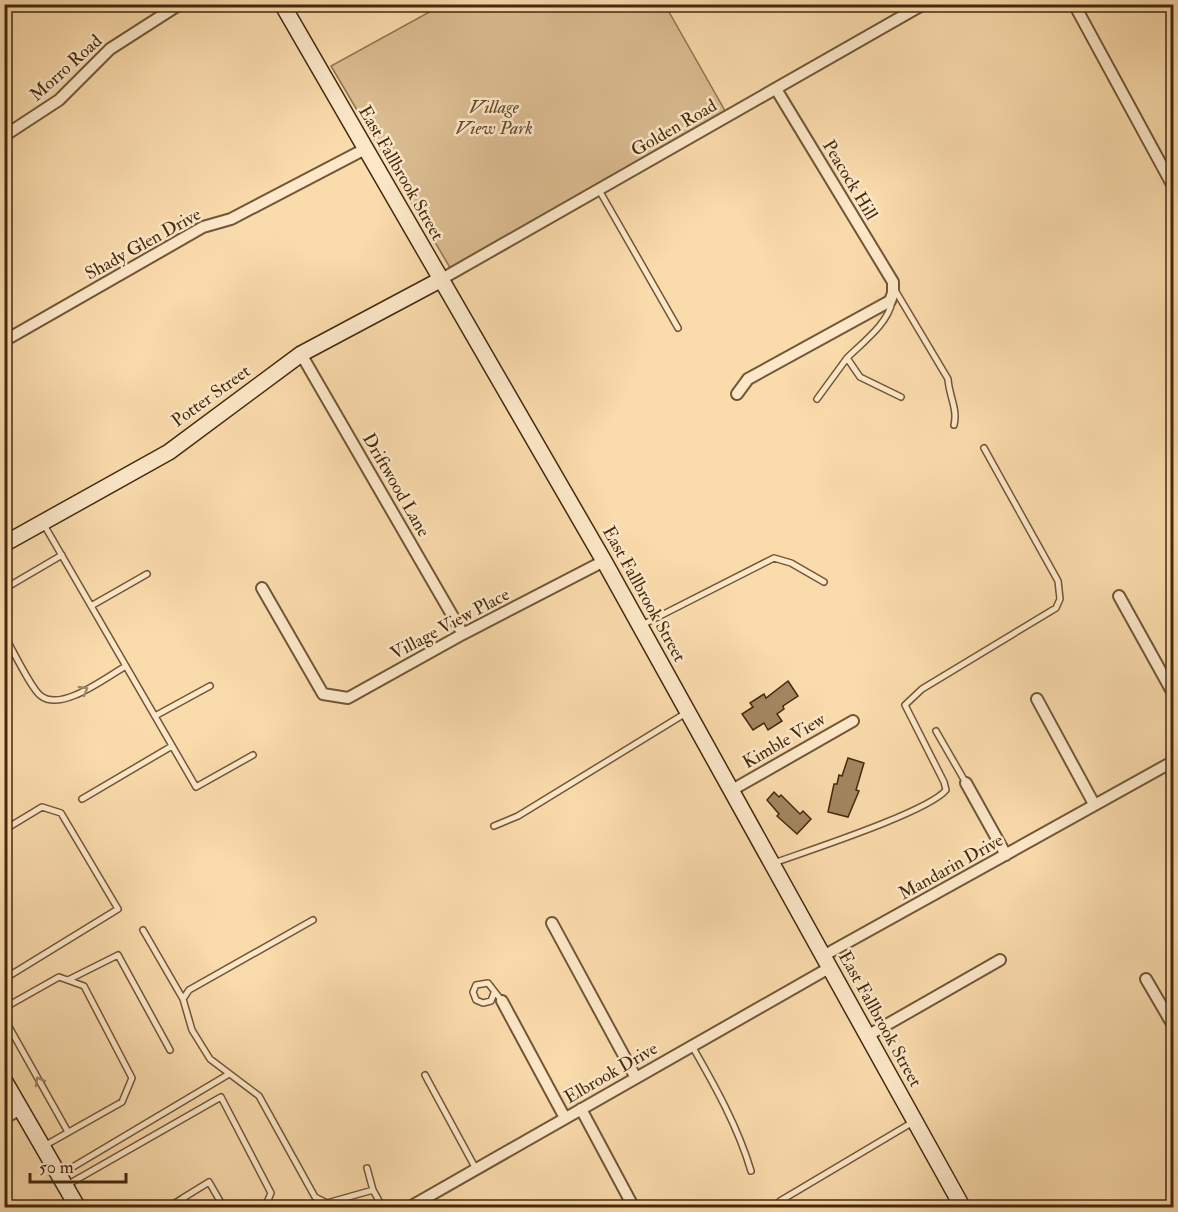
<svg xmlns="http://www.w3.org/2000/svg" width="1178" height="1212" font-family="'IM FELL Double Pica',serif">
	<rect width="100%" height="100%" fill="#fadbac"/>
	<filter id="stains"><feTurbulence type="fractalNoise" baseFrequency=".00333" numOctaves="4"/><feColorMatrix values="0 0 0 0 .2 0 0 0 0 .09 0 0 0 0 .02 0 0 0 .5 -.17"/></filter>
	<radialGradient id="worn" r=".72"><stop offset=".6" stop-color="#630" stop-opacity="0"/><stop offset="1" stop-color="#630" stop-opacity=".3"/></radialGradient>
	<!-- green -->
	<path fill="#dbbd91" stroke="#907350" stroke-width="1.5" d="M442 5H665L728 116 452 271 331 66Z"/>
	<!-- building -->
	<path fill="#a38660" stroke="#44290e" stroke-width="1.5" d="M788 681 798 696 783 706 784 709 777 714 782 721 768 730 764 723 753 730 742 714 753 707 750 703 764 694 766 698Z
		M848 758 864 763 856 790 859 791 848 817 828 812 834 784H837L839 775 842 776Z
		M774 792 779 797 781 795 800 814 803 811 811 819 797 834 777 816 779 814 767 800Z"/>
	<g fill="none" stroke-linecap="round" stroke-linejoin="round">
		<defs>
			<path id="lane" d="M599 190 678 328
				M895 290 948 379C949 396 958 409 954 425
				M892 301C889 323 862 343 847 358L860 377 901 397
				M817 399 847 358
				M43 523 196 787 253 755
				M4 589 62 555
				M91 606 147 574
				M642 625 774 558 791 563 824 582
				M4 635C12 648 31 689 41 696 62 712 106 677 126 666
				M155 716 210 686
				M936 731 966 783
				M82 799 172 746
				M494 826 518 816 686 713
				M4 830 42 807 61 813 118 909 4 979
				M774 863C807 851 928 812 946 790L944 782 905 705 922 689 1056 608 1060 599 1058 581 984 448
				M313 920 189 990 183 999 192 1030 210 1059 259 1096 315 1197 327 1203 373 1190
				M143 930 183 999
				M68 980 118 955 170 1050
				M494 993 491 1001 483 1003 476 1000 473 992 476 985 488 983 502 1001
				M4 1008 59 977 84 986 132 1078 122 1102 44 1146
				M4 1018 68 1132
				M692 1046C715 1086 738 1127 751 1171
				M425 1075 476 1169
				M367 1168 373 1190 383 1208
				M61 1174 229 1074
				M67 1185 221 1097 271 1193 265 1207
				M183 1198 209 1182 224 1208
				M167 1208 183 1198 188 1208
				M774 1208 780 1201 913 1122"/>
			<path id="street" d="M1074 4 1174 188
				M4 136 59 100 110 49 180 4
				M440 280 924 4
				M4 341 203 227 231 219 365 149
				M301 354 463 634
				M737 394 748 379 890 301 893 293V282L776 89
				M262 588 323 694 348 698 463 634 604 561
				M1119 596 1174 695
				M1037 699 1094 804
				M966 783 1006 855
				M732 790 853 721
				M552 923 636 1078
				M823 956 1174 761
				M1146 979 1174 1027
				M502 1001 565 1118
				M867 1036 1000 960
				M581 1109 634 1208
				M4 1118 21 1109
				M408 1208 829 968"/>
			<path id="secondary" d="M282 4 604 561 963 1208
				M4 544 169 452 301 354 440 280
				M4 1080 78 1208"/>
		</defs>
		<!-- lane casing -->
		<use href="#lane" stroke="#725636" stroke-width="8"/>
		<!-- street casing -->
		<use href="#street" stroke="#725636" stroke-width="14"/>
		<!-- secondary casing -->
		<use href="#secondary" stroke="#44290e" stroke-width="18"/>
		<!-- lane -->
		<use href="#lane" stroke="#fce8c9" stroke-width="5"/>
		<!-- street -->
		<use href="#street" stroke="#fce8c9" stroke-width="10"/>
		<!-- secondary -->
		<use href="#secondary" stroke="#fce8c9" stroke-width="15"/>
	</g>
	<!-- one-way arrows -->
	<defs><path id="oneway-chevron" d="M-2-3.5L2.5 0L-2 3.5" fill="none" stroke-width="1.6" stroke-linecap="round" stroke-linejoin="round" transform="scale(1.5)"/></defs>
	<g stroke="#a0886c">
		<use href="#oneway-chevron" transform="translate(84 690) rotate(-30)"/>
		<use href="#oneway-chevron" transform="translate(39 1081) rotate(-119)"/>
	</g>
	<g text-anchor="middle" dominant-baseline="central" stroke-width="5" stroke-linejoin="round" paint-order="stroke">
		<!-- street labels -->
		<g font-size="18" fill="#44290e" stroke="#fce8c9">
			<text transform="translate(66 68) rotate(-42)">Morro Road</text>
			<text transform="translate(674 128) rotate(-30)">Golden Road</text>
			<text transform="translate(401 173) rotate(60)">East Fallbrook Street</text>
			<text transform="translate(850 180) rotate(59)">Peacock Hill</text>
			<text transform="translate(143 244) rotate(-29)">Shady Glen Drive</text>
			<text transform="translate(211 396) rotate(-36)">Potter Street</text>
			<text transform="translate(396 485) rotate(60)">Driftwood Lane</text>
			<text transform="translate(644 594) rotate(61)">East Fallbrook Street</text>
			<text transform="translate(450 624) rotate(-28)">Village View Place</text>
			<text transform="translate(784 741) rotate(-30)">Kimble View</text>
			<text transform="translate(951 867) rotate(-29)">Mandarin Drive</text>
			<text transform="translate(880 1019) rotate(61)">East Fallbrook Street</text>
			<text transform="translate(611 1073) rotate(-30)">Elbrook Drive</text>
		</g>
		<!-- park labels -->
		<g font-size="18" font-style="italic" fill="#624728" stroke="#fce8c9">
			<text x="494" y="107">Village<tspan x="494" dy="21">View Park</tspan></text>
		</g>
	</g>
	<!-- margin -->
	<rect width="1178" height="1212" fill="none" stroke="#fadbac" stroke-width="24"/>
	<rect x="6" y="6" width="1166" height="1200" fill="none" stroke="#44290e" stroke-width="3"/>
	<rect x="12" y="12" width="1154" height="1188" fill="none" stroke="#44290e" stroke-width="1.5"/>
	<!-- scale -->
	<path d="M30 1173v9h96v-9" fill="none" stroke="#44290e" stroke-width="3"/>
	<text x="39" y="1173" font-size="18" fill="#44290e" stroke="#fce8c9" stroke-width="4.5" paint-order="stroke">50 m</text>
	<rect width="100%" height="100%" filter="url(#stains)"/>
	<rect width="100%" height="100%" fill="url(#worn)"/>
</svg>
